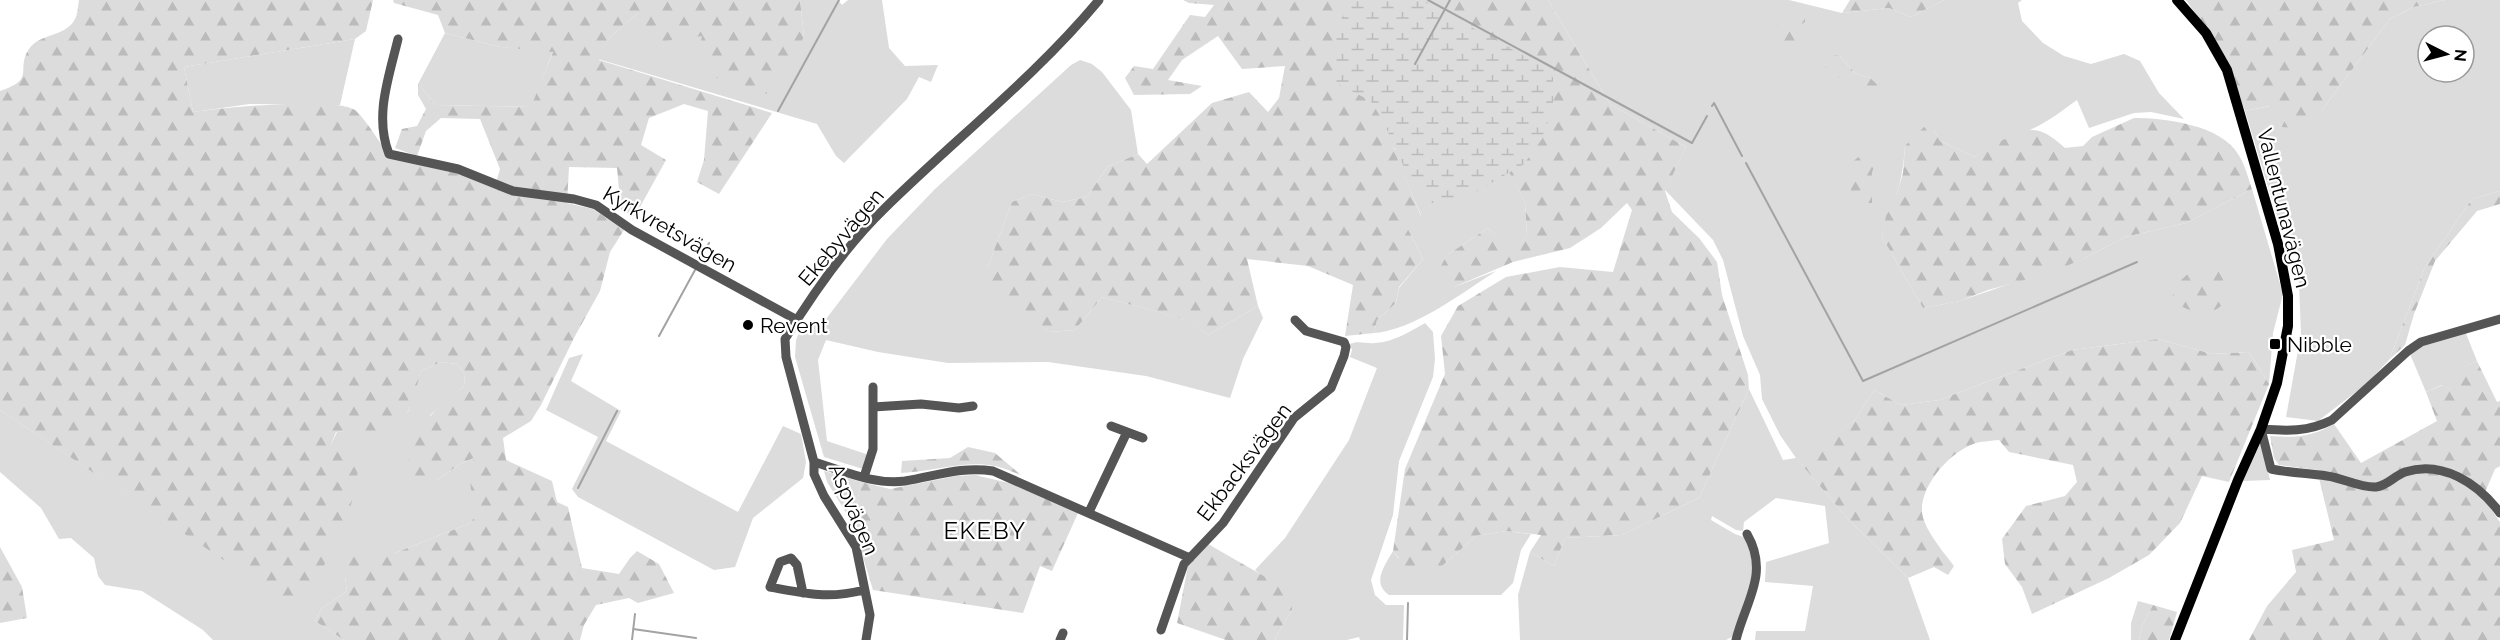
<svg xmlns="http://www.w3.org/2000/svg" width="2500" height="640" font-family="Raleway,sans-serif">
	<defs>
		<pattern id="forest-firs" width="22" height="20" patternUnits="userSpaceOnUse" patternTransform="scale(1.5)"><rect width="22" height="20" fill="#dcdcdc"/><path d="M5 1l3.5 6h-7zM16 11l3.5 6h-7z" fill="#bbb"/></pattern>
		<pattern id="wetland-marsh" width="20" height="14" patternUnits="userSpaceOnUse" patternTransform="scale(1.5)"><rect width="20" height="14" fill="#dcdcdc"/><path d="M1 5h8M5 5V1M11 12h8M15 12V8" fill="none" stroke="#bbb"/></pattern>
	</defs>
	<rect width="100%" height="100%" fill="#fff"/>
	<!-- grass -->
	<path fill="#dcdcdc" fill-rule="evenodd" d="M800 0H838L842 5 848 0H882L889 48 905 66 938 65 931 82 919 77 907 99 844 163 836 156 817 124 598 59 609 38 638 13 702 35 804 37Z
		M1548 0H1789L1842 13 1889 8 1911 17 1944 0H2022L2018 3 2022 21 2043 43 2064 56 2091 64 2124 54 2140 61 2159 93 2184 119 2151 112 2134 113 2089 128 2077 100C2063 110 2049 121 2034 128 2013 139 1994 143 1975 157L1940 141 1934 131 1905 146C1904 161 1902 176 1898 190 1893 206 1885 220 1882 237L1923 308 1960 301 2085 258 2125 237 2186 223 2252 189 2283 294 2273 333 2269 384 2249 352 2212 354 2158 339 2072 350 1939 400 1901 405 1874 390 1855 420 1797 459 1847 518 1908 578 1930 640H1755L1756 631H1805L1813 586 1765 582 1766 562 1829 543 1825 506 1776 498 1744 522 1743 531 1736 530 1712 516 1711 520 1735 534 1746 538 1755 571 1736 635 1726 640H1520L1518 595 1530 552 1554 566 1565 538 1622 535 1699 498 1749 389 1783 460 1796 458 1780 435 1762 399 1760 375 1743 336 1723 260 1713 240 1665 190 1686 147 1610 104ZM1840 56 1855 73 1870 78 1825 67Z
		M2445 0H2500V191L2472 199 2425 267 2389 360 2365 385 2318 421 2286 417 2301 334 2298 257 2290 231 2282 232 2245 111 2270 106 2282 127 2322 110 2390 19 2414 7ZM2428 36H2464V72H2428Z
		M445 33 500 47 553 51 532 107 436 105 418 84Z
		M355 39 340 105 250 104 193 112 184 67Z
		M1080 60 1092 64 1102 72 1131 110 1138 154 1107 167 1087 197 1062 202 1032 194 1012 202 988 266 1023 311 1050 332 1075 330 1102 297 1185 319 1208 335 1258 306 1263 318 1243 359 1230 398 1146 376 1048 362 948 363 878 352 826 340 818 360 827 441 866 454 867 460 863 469 824 457 795 357 796 340 802 325 826 319 887 239 935 189 1071 65Z
		M1392 148 1477 178 1509 171 1525 202 1527 235 1512 253 1488 228 1447 255 1454 287 1496 271C1464 292 1412 331 1374 333L1377 320 1396 303 1399 288 1423 259 1408 229 1421 215Z
		M1425 323 1433 332 1435 359 1433 377 1399 461 1393 515 1371 580 1375 595 1386 605H1404L1403 640H1360L1359 637 1347 640H1277L1275 638 1292 610 1265 578 1255 570 1285 538 1349 440 1377 368 1350 357 1352 350 1350 344C1358 340 1366 344 1375 343 1394 342 1409 332 1425 323Z
		M2465 331 2477 361 2452 372 2451 387 2449 389 2442 385 2426 392 2410 354 2422 345Z
		M583 354 571 381 621 411 606 441 738 512 783 426 801 434 806 462 803 478 753 518 735 567 714 570 578 497 572 489 598 437 546 410 569 358Z
		M441 362 457 364 465 374 464 386 430 415 437 480 460 464 475 458C471 476 468 497 484 510L468 524 395 553H357L345 577 347 591 321 609 315 621 344 640H213L203 630 142 591 105 585 98 576 94 558 71 538 59 539 41 508 0 472V410L289 603 331 445 337 432 353 431 408 412 421 371Z
		M2261 442 2270 480 2243 481Z
		M824 471 861 482 853 524 827 482Z
		M1506 531 1531 534 1521 550 1513 583 1501 595H1389C1371 583 1385 565 1393 551L1398 558 1442 566 1476 536Z
		M2138 601 2153 605 2142 626 2139 640H2131V623Z"/>
	<!-- forest -->
	<path fill="url(#forest-firs)" d="M79 0H373L366 31 355 39 184 67 193 112C221 108 334 96 355 110 363 116 382 145 388 155L456 171 495 186 500 169 480 119 441 118 426 131 417 156 395 148 402 129 417 126 426 109 418 95V84L436 105 531 107 553 52 500 47 445 33 438 15 394 3 393 0H800L804 37 766 94 709 75 698 56 702 36 651 43 638 13 609 38 599 60 772 113 719 194 697 182 704 160 708 111 684 104 649 118 641 145 666 160 635 216 621 210 617 168 569 167 567 203 593 209 624 230 610 252 600 291 575 336 541 405 531 421 503 438 506 460 552 481 557 502 568 507 582 568 619 574 630 558 637 551 659 564 674 593 638 603 629 598 596 605 584 625 580 640H344L315 621 321 609 347 591 345 577 348 560 357 553H395L468 524 483 510C465 492 471 481 474 458L460 464 437 480 410 485 404 479C406 460 419 428 432 414 441 404 453 395 464 386L465 374 457 364 441 362 421 371C414 394 409 431 379 433 365 434 351 431 336 432L331 445 359 466 348 519 316 581 289 604 0 410V91C37 79 15 70 29 49 40 33 66 37 75 19 78 14 78 5 79 0Z
		M1183 0H1548L1610 104 1686 147 1665 191 1672 212 1699 238 1717 262 1722 295 1748 375 1749 389 1699 498 1622 535 1565 538 1554 566 1530 552 1541 535 1506 531 1476 536 1442 566H1405L1393 551 1405 469 1445 374 1441 336 1458 306 1506 277 1560 267 1613 272 1632 210 1627 203 1601 228 1570 248 1513 262 1454 287 1437 273 1447 255 1488 228 1512 252 1527 235 1525 202 1509 172 1477 178 1393 148 1421 216 1408 229 1423 259 1399 287 1396 303 1377 320 1374 333 1345 336 1353 285 1308 266 1247 259 1258 306 1208 335 1184 319 1102 297 1075 330 1050 332 995 292 988 266 1012 202 1032 194 1062 202 1087 197 1107 167 1138 154 1147 164 1212 103 1249 92 1268 112 1279 98 1285 66 1242 69 1218 36 1182 60 1168 80 1202 86 1190 94 1134 95 1125 78 1134 66 1153 69 1190 15 1205 17 1214 5 1189 3Z
		M1850 0H1944L1911 17 1889 8 1842 13Z
		M2186 0H2445L2414 7 2390 19 2316 118 2297 128 2282 127 2269 106 2245 111C2229 66 2213 38 2186 0Z
		M1790 13 1805 16V22L1797 27 1795 54 1788 59 1782 58C1770 41 1772 24 1790 13Z
		M1827 54 1840 56 1855 73 1870 78 1881 88V97L1872 101 1825 67Z
		M2134 118C2165 118 2221 125 2238 154 2245 164 2248 178 2252 189L2186 223 2125 237 2085 258 2050 273 1988 290 1960 301 1923 308 1882 237 1886 216 1897 193 1903 173 1905 146 1924 127 1934 131 1940 141 1975 157C1987 148 2016 131 2031 130 2044 129 2056 140 2065 148L2083 146 2092 137Z
		M1870 153 1878 159 1872 172V203C1848 203 1840 172 1857 158 1860 156 1867 154 1870 153Z
		M2500 191V204L2477 211 2435 261 2414 314 2405 345 2389 360 2425 267 2472 199Z
		M2216 268C2247 309 2203 325 2171 300L2178 283 2193 269Z
		M2158 339 2212 354 2249 352 2269 384 2229 482 2202 476 2180 523 2149 555 2109 578 2032 614 2022 587 2005 564 2002 539 2026 506 2065 496 2077 482 2073 465 2009 452 1999 440C1992 441 1983 441 1976 443 1951 451 1921 484 1922 511 1922 527 1945 554 1954 566L1948 575 1934 567 1908 578 1847 518 1796 458 1855 420 1874 390 1901 405 1939 400 2072 350Z
		M2477 361 2497 402 2500 401V466L2495 469 2483 497 2500 522V640H2249L2267 606 2296 572 2292 550 2334 540 2317 470 2279 465 2274 458 2270 436C2294 438 2313 437 2334 424L2361 463 2437 421 2426 392 2443 385 2449 389 2451 386V372Z
		M968 447 995 453 1021 475C1013 472 1004 468 995 466 965 460 932 472 901 473L902 461 950 458Z
		M975 475 1009 483 1078 513 1052 571 1040 566 1023 613 873 590 853 524 861 482 890 489 956 476Z
		M1208 544 1290 591 1292 610 1275 638 1277 640H1226L1177 623 1188 566Z
		M0 547 22 587 27 618 0 623Z
		M2153 605 2177 612 2169 640H2139L2142 626Z"/>
	<!-- wetland -->
	<path fill="url(#wetland-marsh)" d="M1352 0H1421L1548 69 1553 78V107L1542 139 1524 164 1462 200 1431 203 1408 176 1384 123 1371 101 1334 82 1336 28Z"/>
	<g fill="none" stroke-linecap="round" stroke-linejoin="round">
		<!-- stream -->
		<path stroke="#a3a3a3" stroke-width="2" d="M1428 0 1692 143 1707 116
			M1415 64 1450 0
			M1712 106 1714 103 1742 156
			M778 111 839 0
			M1746 163 1863 381 2137 262
			M698 263 709 243
			M659 336 695 270
			M578 488 617 411
			M633 629 696 638
			M632 640 635 614
			M1407 640 1408 603"/>
		<!-- minor -->
		<path stroke="#555" stroke-width="9" d="M398 39C389 77 374 116 389 154L458 169 513 191 574 199 596 205 632 230 797 320
			M2500 319 2421 342 2408 351 2332 420C2308 432 2287 431 2261 429L2271 469C2290 473 2308 473 2327 476 2343 478 2360 488 2376 487 2387 486 2394 476 2405 472 2442 460 2478 483 2500 513
			M873 407 921 404 959 408 973 406
			M1111 426 1143 438
			M814 462C844 471 874 485 905 481 936 476 962 466 993 471L1190 558
			M864 477 873 449V387
			M1089 512 1127 432
			M803 593 797 565 791 558 780 562 770 587C806 594 829 599 864 590
			M1161 630 1184 564 1223 523 1294 418 1331 388 1344 356 1346 347 1344 342 1306 331 1295 320
			M866 640 870 615 856 547 824 496 814 474V462L786 357 785 339C812 295 847 245 884 209 955 139 1035 77 1099 0
			M1060 640 1063 633
			M1736 640C1745 602 1770 574 1747 534"/>
		<!-- major -->
		<path stroke="#000" stroke-width="10" d="M2175 640 2238 480 2261 429 2277 383 2288 326V296L2278 244 2227 70 2206 33 2177 0"/>
	</g>
	<!-- markers -->
	<g fill="#000" stroke="#fff" stroke-width="2">
		<circle cx="748" cy="325" r="6"/>
		<rect x="2269" y="338" width="12" height="12" rx="3"/>
	</g>
	<g text-anchor="middle" dominant-baseline="central" stroke-width="4.5" stroke-linejoin="round" paint-order="stroke">
		<!-- street labels -->
		<g font-size="21" fill="#000" stroke="#fff">
			<text transform="translate(2284 208) rotate(76)">Vallentunavägen</text>
			<text transform="translate(670 229) rotate(30)">Kyrkvretsvägen</text>
			<text transform="translate(841 237) rotate(-50)">Ekebyvägen</text>
			<text transform="translate(1244 462) rotate(-53)">Ekbacksvägen</text>
			<text transform="translate(854 509) rotate(67)">Aspvägen</text>
		</g>
		<!-- poi labels -->
		<g font-size="21" fill="#000" stroke="#fff" text-anchor="start">
			<text x="760" y="325">Revent</text>
			<text x="2287" y="344">Nibble</text>
		</g>
		<!-- quarter labels -->
		<g font-size="24" letter-spacing="1.5" fill="#000" stroke="#fff">
			<text x="985" y="530">EKEBY</text>
		</g>
	</g>
	<!-- north arrow -->
	<g transform="translate(2446 54) rotate(96)"><circle r="28" fill="#ffffff" stroke="#999999" stroke-width="1.5"/>
	<path d="M0-4.5L10 22L0 15L-10 22Z" fill="#000000"/>
	<text y="-9" font-size="16" font-weight="bold" text-anchor="middle" fill="#000000">N</text>
	</g>
</svg>
